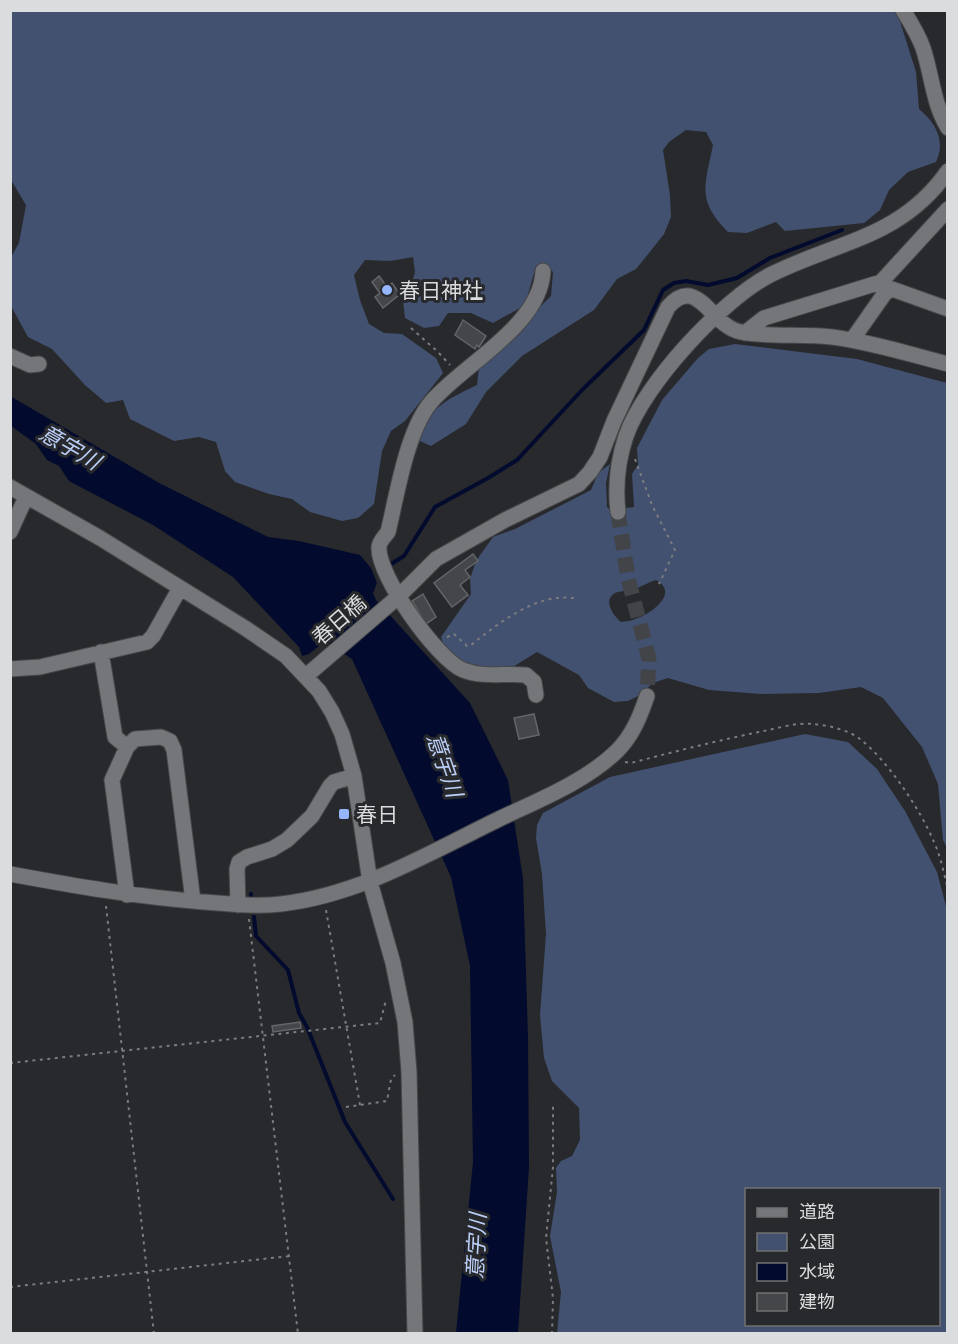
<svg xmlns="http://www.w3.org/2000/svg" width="958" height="1344" font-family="Raleway,'Noto Sans JP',sans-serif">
	<rect width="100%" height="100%" fill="#28292c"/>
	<!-- green -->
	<path fill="#42516f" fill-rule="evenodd" d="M11 10 895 11 898 15 916 72 919 109C936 123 946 141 936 162L908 172 889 190 880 210 864 223 785 231 776 222 747 233 728 232C696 200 705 185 713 145L706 132 686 130 669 142 663 150 670 195 671 217 664 234 649 253 636 269 617 279 594 310 522 356 486 392 466 424 431 446 420 441C422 410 452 397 477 385L479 367 551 296 553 272 546 265 536 266 527 298 520 308 493 323 471 313H448L439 326 424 328 405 318 403 301 411 286 415 272 413 257 390 261 365 260 354 275 360 300 369 324 384 333 402 334 436 358 443 373 405 421 391 431 382 451 374 504 358 518 342 521 310 512 292 499 269 494 235 482 225 471 216 442 199 437 174 441 130 419 123 400 106 403 85 385 52 349 28 337 11 306 10 300 11 257 19 243 26 205 11 180Z
		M735 344 857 359 947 383V848L943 840 938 784 922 747 883 698 861 687 819 693 761 694 709 690 668 678 653 683 638 696 628 701 614 702 588 688 579 675 537 652 508 670 478 671 447 655 441 637 471 594 470 579 476 561 493 537 515 529 591 490 598 473 610 464 606 483 607 507 610 510 634 507 632 474 638 465 637 448 662 400 698 358 709 349ZM656 580C680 593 651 614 635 619 631 621 625 621 621 622 614 616 602 601 615 593 620 591 628 591 634 589 642 587 648 582 656 580Z
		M805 734 848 742 877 769 905 811 937 872 947 910V1333H557L561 1292 550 1236 557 1192 556 1168 561 1161 572 1156 580 1140 579 1108 552 1081 544 1058 540 1015 546 934 542 874 536 838 537 825 543 813 610 777ZM746 1190H938V1324H746Z"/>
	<!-- water -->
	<path fill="#020a2e" d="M10 396 161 484 268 537 299 541 360 555 371 568 377 583 373 593 376 600 470 703 508 780 523 879 528 1037 529 1167 518 1333H456L473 1162 470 966 451 877 352 659 325 641 309 654 302 656 299 647 233 577 153 525 69 481 59 466 47 460 36 444 11 426Z"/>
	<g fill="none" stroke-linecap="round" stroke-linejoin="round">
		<!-- stream -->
		<path stroke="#020a2e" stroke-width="4" d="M391 564 404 556 435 507 488 478 517 460 583 389 644 330 663 290 674 283 686 281 708 285 737 278 770 258 842 230
			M251 894V897
			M254 917 256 936 288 970 299 1013 307 1027 345 1122 393 1199"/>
	</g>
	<!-- building -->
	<path fill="#444649" stroke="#636568" stroke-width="1.5" d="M379 276 387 287 392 283 400 294 383 308 375 297 380 293 372 282Z
		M463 320 486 336 479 347 477 345 475 349 455 335Z
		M473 554 478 561 465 570 470 577 460 585 468 595 452 607 434 583Z
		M423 594 436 617 426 624 412 601Z
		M534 714 539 735 519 739 514 718Z
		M300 1022 301 1028 273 1032 272 1026Z"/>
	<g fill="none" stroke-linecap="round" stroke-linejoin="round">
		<!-- minor-tunnel -->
		<path stroke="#434447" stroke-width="15" stroke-dasharray="15 8" stroke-linecap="butt" d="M618 512 628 578 649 659 647 696"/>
		<defs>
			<path id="minor" d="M903 10C911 23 918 34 923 48 932 75 933 104 948 128
				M745 333 764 318 881 282 948 209
				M852 340 885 293 892 289 948 309
				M10 356 30 365 39 364
				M10 487 100 538 245 628 286 656 319 691 332 712 342 734 354 776 370 882 393 963 405 1022 409 1072 415 1334
				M618 512C615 486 618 460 626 436 644 384 722 300 770 275 838 241 901 238 948 171
				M10 532 26 497
				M101 652 115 737 127 747
				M10 669 40 667 147 642 153 636 180 588
				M306 676 399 596 436 559 505 520 579 484 590 472 600 457 614 421 668 307C698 273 711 327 741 332 771 338 802 333 832 337 871 342 909 354 948 364
				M536 695 534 682 526 675C505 673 484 678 463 670 437 659 377 575 379 547 379 542 385 536 388 532 397 495 407 429 432 401 464 364 541 325 543 271
				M10 874C75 886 138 897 204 902 229 904 255 907 281 904 360 895 429 853 499 819 539 800 585 782 617 751 632 736 640 717 647 696
				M127 895 112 780 127 747 135 739 161 737 170 741 174 750 193 901
				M238 905 237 869 239 862 247 857 272 849 287 840 312 816 330 786 334 782 354 776"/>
		</defs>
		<!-- minor casing -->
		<use href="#minor" stroke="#454749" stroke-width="17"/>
		<!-- path -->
		<path stroke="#7b7c7f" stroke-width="2" stroke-dasharray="3 4.5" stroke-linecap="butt" d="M411 328 437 351 450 365
			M635 459 652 505 675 550 659 584
			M447 637 454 634 467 646 471 645C499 623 536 593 574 598
			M625 762 631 763C673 752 716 741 759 732 776 729 795 722 813 724 827 725 849 730 860 739 888 761 920 809 934 842 941 857 944 874 948 890
			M106 906 154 1334
			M326 910 360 1105
			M249 919 298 1334
			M10 1047 12 1063
			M10 1063 380 1023 386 1000
			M346 1107 387 1101 391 1079 395 1075
			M10 1287 290 1256
			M552 1334 553 1298 546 1238 553 1167V1103"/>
		<!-- minor -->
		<use href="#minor" stroke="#747679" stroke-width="15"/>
	</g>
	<!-- markers -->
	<g fill="#95b6fd" stroke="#28292c" stroke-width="2">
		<circle cx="387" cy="290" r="6"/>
		<rect x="338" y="808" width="12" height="12" rx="3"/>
	</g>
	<g text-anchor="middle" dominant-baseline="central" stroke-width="6" stroke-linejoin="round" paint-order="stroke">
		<!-- poi labels -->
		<g font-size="21" fill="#dbdcde" stroke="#28292c" text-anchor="start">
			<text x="399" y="290">春日神社</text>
			<text x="356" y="814">春日</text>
		</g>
		<!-- street labels -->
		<g font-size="21" fill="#dbdcde" stroke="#28292c">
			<text transform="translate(339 620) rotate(-41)">春日橋</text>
		</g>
		<!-- water labels -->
		<g font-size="22" font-style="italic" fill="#bacef8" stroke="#28292c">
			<text transform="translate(70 447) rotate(30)">意宇川</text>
			<text transform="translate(445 765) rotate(71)">意宇川</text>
			<text transform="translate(476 1246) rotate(-87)">意宇川</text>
		</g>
	</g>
	<!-- border -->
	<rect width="958" height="1344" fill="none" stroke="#dbdcde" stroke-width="24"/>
	<!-- legend -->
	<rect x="745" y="1188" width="195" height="138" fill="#28292c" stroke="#707173" stroke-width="1.5"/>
	<rect x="757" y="1208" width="30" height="9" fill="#747679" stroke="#707173" stroke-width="1.5"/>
	<text x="799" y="1218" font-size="18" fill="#dbdcde">道路</text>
	<rect x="757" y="1233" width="30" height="18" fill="#42516f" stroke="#707173" stroke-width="1.5"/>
	<text x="799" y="1248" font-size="18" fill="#dbdcde">公園</text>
	<rect x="757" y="1263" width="30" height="18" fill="#020a2e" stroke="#707173" stroke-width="1.5"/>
	<text x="799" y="1278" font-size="18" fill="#dbdcde">水域</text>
	<rect x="757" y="1293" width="30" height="18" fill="#444649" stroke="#707173" stroke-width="1.5"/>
	<text x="799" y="1308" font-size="18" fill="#dbdcde">建物</text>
</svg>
